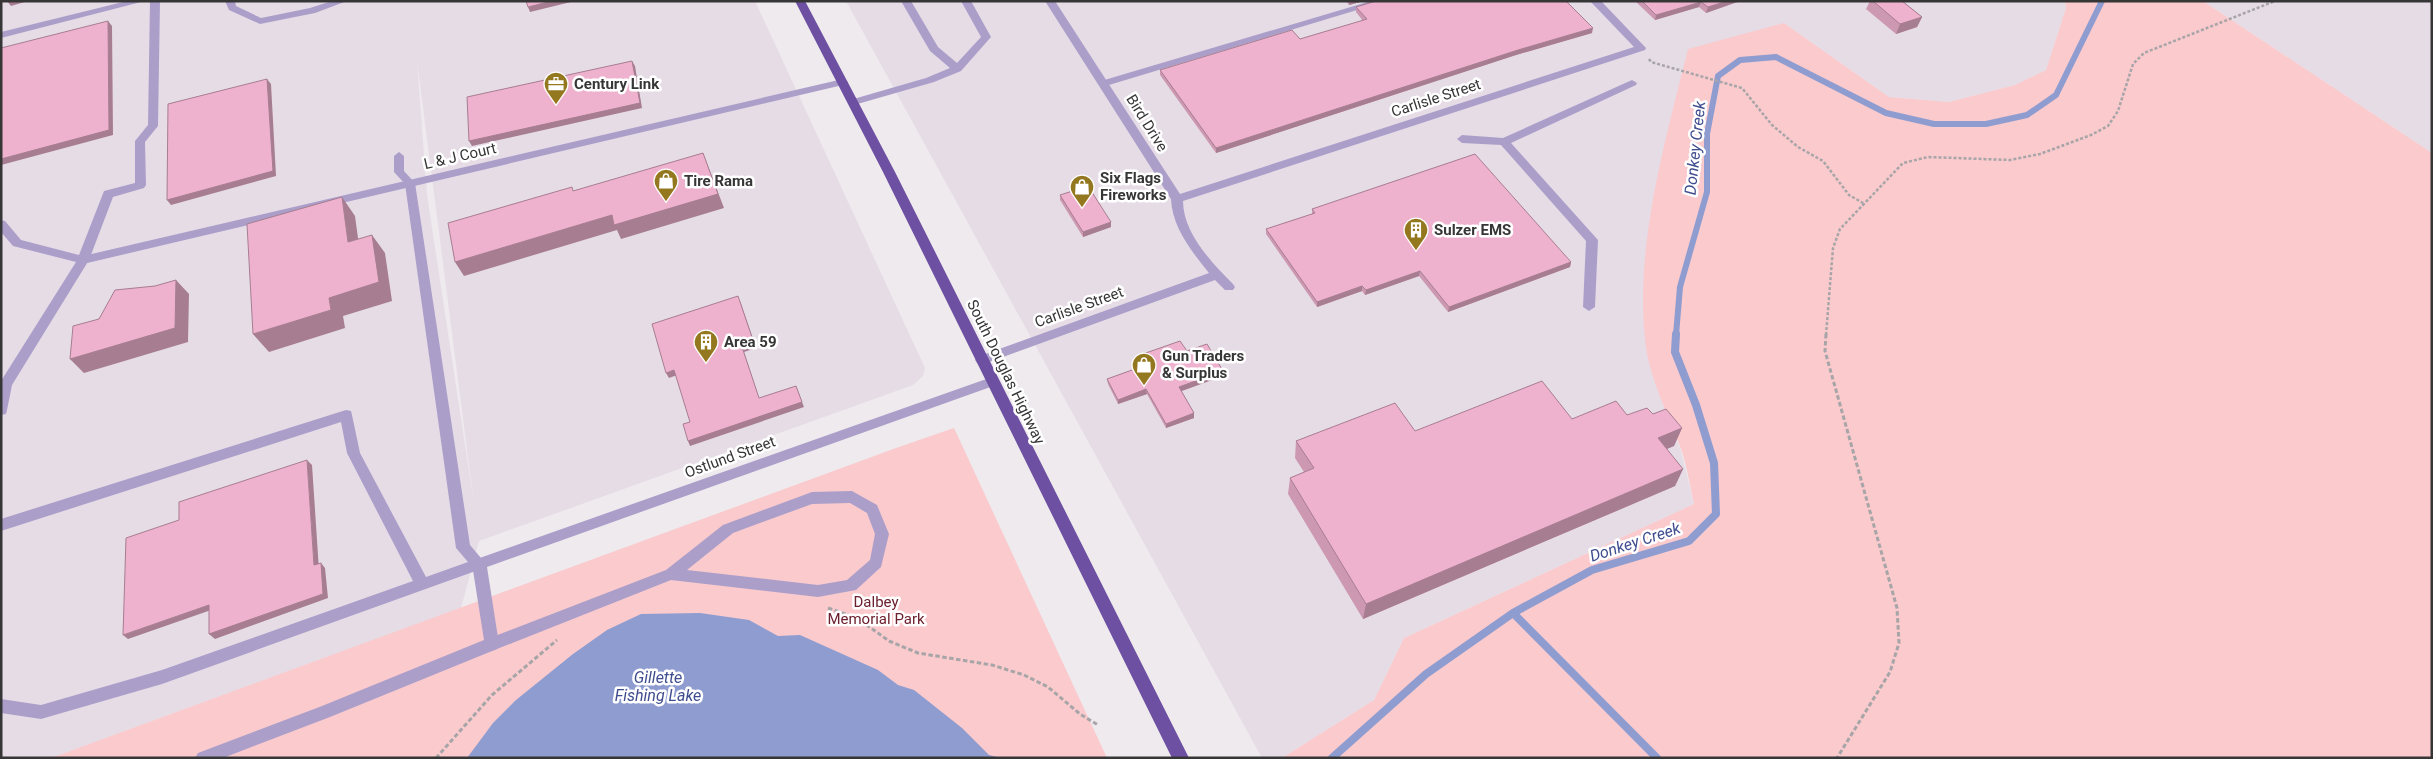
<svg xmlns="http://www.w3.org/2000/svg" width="2433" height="759" font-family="Roboto,sans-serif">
	<rect width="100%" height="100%" fill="#eeeaee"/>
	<!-- built -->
	<path fill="#e6dce6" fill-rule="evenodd" d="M1 1H755L925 368 923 376 913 385 479 541 461 608 51 758H1ZM417 61 474 504 427 195Z
		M846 1H2065L2066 8 2046 70 2015 85 1949 102 1889 97 1784 23 1646 349 1663 404 1681 451 1694 504 1404 638 1374 700 1282 758H1262Z
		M2203 1H2432V153Z"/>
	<!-- green -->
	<path fill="#facacd" d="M2065 1H2203L2432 153V758H1282L1374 700 1404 638 1694 504C1690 486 1687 466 1681 449 1669 417 1651 381 1646 348 1633 251 1665 142 1688 49L1784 23 1889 97 1949 102 2015 85 2046 70 2066 8Z
		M954 428 1107 758H51L896 448Z"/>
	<!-- water -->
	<path fill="#8e9cd0" d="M700 613 749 620 778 636 800 635 878 670 898 685 914 690 962 728 989 755 1001 758H467L493 723 516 700 573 654 607 630 641 614Z"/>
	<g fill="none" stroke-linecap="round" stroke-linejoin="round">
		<!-- stream-far1 -->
		<path stroke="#8e9cd0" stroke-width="6" d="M1676 335 1680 287 1707 192V134L1718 76 1740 60 1776 57 1886 113 1934 124H1986L2027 115 2056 95 2102 1"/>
		<!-- stream -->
		<path stroke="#8e9cd0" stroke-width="8" d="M1513 613 1657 758
			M1332 758 1426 674 1513 613 1592 570 1689 541 1716 514 1714 463 1696 405 1675 352 1676 334"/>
		<!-- path-far1 -->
		<path stroke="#a7a5a7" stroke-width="2.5" stroke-dasharray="3 2" stroke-linecap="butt" d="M1649 59 1651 62 1742 88 1772 125 1798 147 1823 161 1849 195 1863 203
			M1826 335 1833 248 1840 229 1903 163 1928 157 2010 160 2040 154 2091 135 2108 126 2118 111 2133 64 2144 53 2275 1"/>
		<!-- path -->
		<path stroke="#a7a5a7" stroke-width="3" stroke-dasharray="4.5 2.5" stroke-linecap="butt" d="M1826 334 1825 351 1897 608 1899 643 1890 672 1837 758
			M828 608 857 618 889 641 918 653 992 665 1024 675 1048 687 1080 714 1098 725
			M436 758 492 695 557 640"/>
		<!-- service -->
		<path fill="#ab9fca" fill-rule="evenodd" d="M127 1H145L1 38V32Z
			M150 1H160L158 126 145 142 146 185 144 188 113 197 89 260 12 385 7 410 6 414 1 415V381L76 262 13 246 1 232V220L5 221 21 240 79 255 104 191 135 183V141L148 125Z
			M225 1H235L236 6 261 18 310 8 332 1H347L315 13 260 24 229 10Z
			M901 1H911L938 47 957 63 981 37 961 1H971L991 37 961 71 934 82 854 105 850 104V100L926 78 950 68 930 51Z
			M1371 1H1387L1109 85 1105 86 1100 83 1101 81Z
			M1632 80 1637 83 1636 85 1511 143 1598 240 1595 307 1589 311 1583 307 1586 241 1501 145 1462 143 1457 139 1462 135 1503 138Z
			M399 152 404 156V171L415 183 470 545 486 564 484 568 162 684 41 719 1 713V699L41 705 162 670 413 581 347 453 341 422 1 531V519L346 410 351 411 352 415 360 453 426 577 468 562 456 548 405 184 394 172V156Z
			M852 491 877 505 889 534 881 567 856 590 818 597 671 580 492 651 487 649 485 644 487 639 666 570 723 525 812 492ZM850 503 867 513 875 534 870 560 847 580 818 585 687 570 733 533 812 504Z"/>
		<!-- minor -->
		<path fill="#ab9fca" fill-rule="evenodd" d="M1045 1H1055L1180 194 1634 47 1590 1H1601L1646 48 1645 50 1183 201C1183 233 1212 263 1233 284L1235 287 1233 290H1225L1215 280 981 365 977 363 975 360 977 357 1209 273C1192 252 1172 227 1171 199Z
			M843 79 848 82 847 84 83 264 77 260 83 256Z
			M992 377 996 379 998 382 996 385 487 567 499 644 497 649 330 717 223 758H195L198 753 322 706 484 640 472 564 474 560Z"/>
		<!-- trunk -->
		<path fill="#6e50a2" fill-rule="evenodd" d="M795 1H805L895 172 1189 758H1172L883 172Z"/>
	</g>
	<!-- wall -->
	<path fill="#cd99b2" d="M1346 1H1364L1349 5Z
		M1635 1H1740L1706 13 1699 7 1655 20Z
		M1870 1H1902L1922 17 1917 27 1896 34 1866 9Z
		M1356 7 1592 33 1516 55 1216 153 1160 75V70L1300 39 1363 21 1356 12Z
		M1060 195 1111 227 1083 237 1060 200Z
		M1312 209 1571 262 1570 267 1448 312 1419 276 1365 295 1362 291 1317 307 1266 234V229L1312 214Z
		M1187 351 1223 376 1181 391 1194 413V418L1166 428 1147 394 1118 404 1108 384 1107 379 1144 366 1141 360 1140 355Z
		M1653 414 1682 428 1674 446 1666 449 1683 469 1675 486 1363 619 1288 494 1290 478 1304 472 1295 458 1296 441 1572 419Z"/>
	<!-- shaded-wall -->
	<path fill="#a77d91" d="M7 1H28L11 6Z
		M552 1H575L530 12 528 7Z
		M1350 1H1364L1349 5Z
		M1727 1H1740L1706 13 1708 7Z
		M1701 2 1699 7 1655 20 1656 15Z
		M1922 17 1917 27 1896 34 1900 24Z
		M108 21 112 26 113 135 1 165V159Z
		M1593 28 1592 33 1516 55 1216 153V148L1518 50Z
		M632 61 635 66 642 108 472 146 469 141Z
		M267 79 271 84 276 176 171 205 167 200Z
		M703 153 724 208 621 239 617 230 464 276 455 262Z
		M342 197 355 216 361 260 348 242Z
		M1111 222V227L1083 237V232Z
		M372 235 385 253 392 301 343 316 345 328 269 352 253 334 329 298Z
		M1571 262 1570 267 1448 312 1449 307Z
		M1420 271 1419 276 1365 295 1366 290Z
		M176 280 189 294 188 342 84 373 70 359Z
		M1362 286V291L1317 307V302Z
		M740 301 756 348 744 352 761 403 742 347Z
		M674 370 677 375 669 378 666 373Z
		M1223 371V376L1179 392V387Z
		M796 386 804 407 690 446 688 441Z
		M1146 389 1147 394 1118 404V400Z
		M1194 413V418L1166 428V424Z
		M1682 428 1674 446 1650 456 1658 438Z
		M307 460 312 465 319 570 314 565Z
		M1683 469 1675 486 1363 619 1366 604Z
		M321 563 325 568 328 598 215 639 209 634Z
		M209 605 214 609 128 639 123 635Z"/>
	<!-- building -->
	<path fill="#eeb2cf" stroke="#a77d91" d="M526 1H552L528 7Z
		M1376 1H1566L1593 28 1518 50 1216 148 1160 70 1292 30 1300 39 1367 19 1356 7Z
		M1642 1H1727L1708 7 1701 2 1656 15Z
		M1873 1H1902L1922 17 1900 24Z
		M108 21 109 130 1 159V48Z
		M632 61 640 103 469 141 467 97Z
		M267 79 273 171 167 200 168 104Z
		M703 153 718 194 614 225 612 215 455 262 448 223 572 187 573 191Z
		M1475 154 1571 262 1449 307 1420 271 1366 290 1362 286 1317 302 1266 229 1315 213 1312 209Z
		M1088 186 1111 222 1083 232 1060 195Z
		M342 197 348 242 372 235 379 282 329 298 331 310 253 334 247 224Z
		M176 280 175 328 70 359 73 326 99 319 115 290 155 286Z
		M738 296 754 343 742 347 759 398 796 386 802 402 688 441 683 424 690 422 674 370 666 373 652 324Z
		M1180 341 1187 351 1207 344 1223 371 1179 387 1194 413 1166 424 1146 389 1118 400 1107 379 1146 365 1140 355Z
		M1542 381 1572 419 1616 401 1627 415 1647 408 1653 414 1666 409 1682 428 1658 438 1683 469 1366 604 1290 478 1314 468 1296 441 1395 403 1415 431Z
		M307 460 314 565 321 563 323 594 209 634V605L123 635 126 538 179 520V502Z"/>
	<!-- icons -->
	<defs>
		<symbol id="office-pin" viewBox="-11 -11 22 30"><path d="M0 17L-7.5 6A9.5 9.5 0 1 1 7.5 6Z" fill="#94781f" stroke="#fff"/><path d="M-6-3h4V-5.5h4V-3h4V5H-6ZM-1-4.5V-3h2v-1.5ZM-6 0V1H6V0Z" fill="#fff"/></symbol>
		<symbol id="shop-pin" viewBox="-11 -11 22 30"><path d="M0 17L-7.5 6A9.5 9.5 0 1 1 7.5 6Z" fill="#94781f" stroke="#fff"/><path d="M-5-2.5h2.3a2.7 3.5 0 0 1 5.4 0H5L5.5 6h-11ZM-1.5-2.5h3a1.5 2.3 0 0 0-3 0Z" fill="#fff"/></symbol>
		<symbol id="building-pin" viewBox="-11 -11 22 30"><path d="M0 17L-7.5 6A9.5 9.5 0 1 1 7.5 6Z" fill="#94781f" stroke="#fff"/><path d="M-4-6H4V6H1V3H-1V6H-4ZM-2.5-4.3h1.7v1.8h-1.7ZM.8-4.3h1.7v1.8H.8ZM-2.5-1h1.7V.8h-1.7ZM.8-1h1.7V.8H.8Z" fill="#fff"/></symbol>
	</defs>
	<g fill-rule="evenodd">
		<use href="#office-pin" x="542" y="70" width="28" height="38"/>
		<use href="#shop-pin" x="652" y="167" width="28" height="38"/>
		<use href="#shop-pin" x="1068" y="173" width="28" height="38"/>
		<use href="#building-pin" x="1402" y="216" width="28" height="38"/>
		<use href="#building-pin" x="692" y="328" width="28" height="38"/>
		<use href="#shop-pin" x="1130" y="351" width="28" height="38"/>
	</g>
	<g text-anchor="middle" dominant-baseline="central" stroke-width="5" stroke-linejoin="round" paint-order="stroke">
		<!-- poi labels -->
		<g font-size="15" font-weight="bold" fill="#373637" stroke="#fff" text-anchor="start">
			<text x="574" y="84">Century Link</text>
			<text x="1100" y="178">Six Flags<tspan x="1100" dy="17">Fireworks</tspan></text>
			<text x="684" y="181">Tire Rama</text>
			<text x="1434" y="230">Sulzer EMS</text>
			<text x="724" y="342">Area 59</text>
			<text x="1162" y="356">Gun Traders<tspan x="1162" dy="17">&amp; Surplus</tspan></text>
		</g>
		<!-- street labels -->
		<g font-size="15" fill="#373637" stroke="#fff">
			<text transform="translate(1436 98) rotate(-18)">Carlisle Street</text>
			<text transform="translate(1147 123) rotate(58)">Bird Drive</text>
			<text transform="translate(460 156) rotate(-13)">L &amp; J Court</text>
			<text transform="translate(1079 307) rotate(-20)">Carlisle Street</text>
			<text transform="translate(1006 372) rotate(64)">South Douglas Highway</text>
			<text transform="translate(730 457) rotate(-20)">Ostlund Street</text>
		</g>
		<!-- park labels -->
		<g font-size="15" fill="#6d202e" stroke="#fff">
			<text x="876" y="602">Dalbey<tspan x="876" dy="17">Memorial Park</tspan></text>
		</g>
		<!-- water labels -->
		<g font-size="16" font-style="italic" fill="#3f4d8f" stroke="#fff">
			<text transform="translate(1695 148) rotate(-84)">Donkey Creek</text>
			<text transform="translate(1635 542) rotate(-18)">Donkey Creek</text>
			<text x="658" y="677">Gillette<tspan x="658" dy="18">Fishing Lake</tspan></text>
		</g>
	</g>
	<!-- border -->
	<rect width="2433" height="759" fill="none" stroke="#373637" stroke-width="5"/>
</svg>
